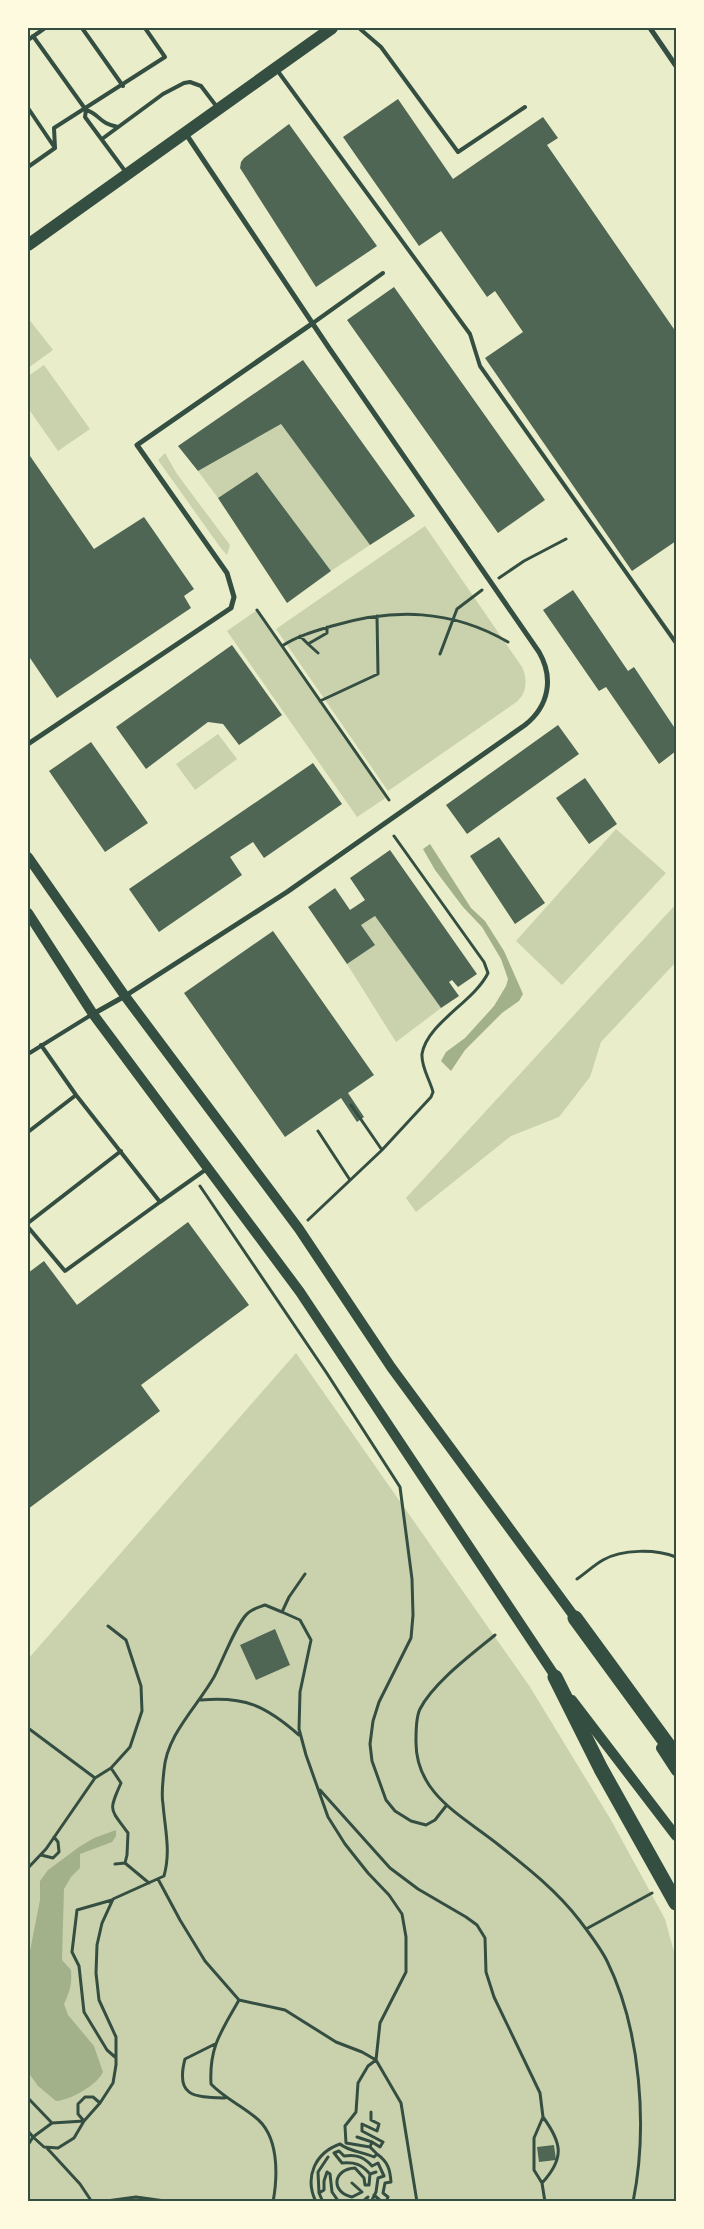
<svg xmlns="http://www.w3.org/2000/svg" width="704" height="2229" font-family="Rubik,sans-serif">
	<rect width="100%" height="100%" fill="#e9edc9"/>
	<!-- green -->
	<path fill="#cad2ad" d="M28 318 53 350 28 368Z
		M44 365 90 429 58 451 28 408V376Z
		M281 424 370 545 331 571 257 472 218 498 198 471Z
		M165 453 177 474 230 545 227 555 220 547 158 460Z
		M425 526 522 667C528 680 527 694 515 703L388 791 276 629Z
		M257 610 387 797 357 817 227 631Z
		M218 734 237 759 195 790 176 764Z
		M616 829 666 873 562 985 516 941Z
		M676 904V962L601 1042 590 1077 559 1117 511 1136 416 1212 406 1198Z
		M375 916 441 1008 396 1042 347 964 374 945 361 925Z
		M296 1353 530 1687 611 1820 665 1919 676 1959V2201L28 2202V1659Z"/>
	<!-- water -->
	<path fill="#a3b18a" d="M430 844 471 908 485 921 504 951 523 994 519 1001 502 1013 465 1050 451 1071 441 1061 446 1052 465 1038 494 1006 506 986 508 979 501 959 482 927 463 907 435 870 423 849Z
		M116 1830V1836L112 1842 80 1854V1868L71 1877 64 1889 62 1960 71 1970C72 1983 70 1992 64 2004L68 2015 94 2046 103 2072C97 2085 71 2100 56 2101L38 2086 28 2072V1961L40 1900V1881L48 1870 79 1847 94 1838Z"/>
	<!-- building -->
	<path fill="#4f6655" d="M398 99 453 179 543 117 558 138 547 145 676 332V541L632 571 485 358 523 332 495 291 487 297 441 231 419 246 343 137Z
		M289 124 377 246 316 287 240 168 241 162 244 158Z
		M394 287 545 500 498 533 347 320Z
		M303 360 415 516 370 545 281 424 198 471 178 446Z
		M28 453 94 549 144 517 194 589 184 596 191 608 57 698 28 655Z
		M257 472 331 571 287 603 218 498Z
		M573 590 628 671 634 667 676 730V751L659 764 606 687 599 691 543 610Z
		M232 645 282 715 239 745 223 724 208 722 146 769 116 727Z
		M558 725 579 754 467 834 446 805Z
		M91 742 148 823 105 852 49 771Z
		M313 763 342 804 264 858 253 842 230 857 242 875 159 932 129 889Z
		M585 778 617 824 589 844 556 798Z
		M499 837 545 903 515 924 470 856Z
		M390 850 477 974 458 987 452 980 449 982 459 996 441 1008 375 916 361 925 375 945 347 964 308 907 335 888 350 910 365 900 350 878Z
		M273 931 374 1075 348 1093 364 1117 357 1122 341 1098 285 1137 184 993Z
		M188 1222 249 1305 141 1385 160 1411 28 1509V1273L44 1261 77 1305Z
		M275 1629 290 1665 256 1680 240 1645Z
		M554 2145 556 2160 539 2162 537 2147Z"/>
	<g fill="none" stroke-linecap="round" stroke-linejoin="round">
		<!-- path -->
		<path stroke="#344e41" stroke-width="3" d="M499 578 524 561 566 539
			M257 610 389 800
			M300 636 308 644
			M282 646C297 636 315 631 332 626 394 608 451 609 508 642
			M318 653 308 644 327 633V627
			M440 654 457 609 482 590
			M320 701 378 674 377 616
			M351 1105 382 1150
			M318 1131 350 1180
			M200 1186 326 1372 400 1487 412 1579 413 1615 411 1638 379 1702 373 1721 370 1744 372 1761 386 1800 395 1811 411 1821 426 1825 435 1820 446 1806
			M308 1220 382 1150 431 1097 433 1092C430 1080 421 1067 422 1054 427 1023 474 1002 488 973L484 962 394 836
			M577 1579C586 1573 594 1565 603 1560 622 1549 656 1549 676 1557
			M282 1612 300 1620 311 1640 300 1692 299 1729 306 1755 328 1817 345 1844 368 1873 389 1895 402 1914 406 1937V1972L380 2023 376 2060 401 2103 417 2202
			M495 1635C472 1654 433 1683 420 1709 416 1717 416 1730 416 1739 414 1794 463 1816 500 1846 528 1868 558 1892 580 1921 589 1933 600 1947 607 1961 641 2030 648 2128 633 2202
			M201 1700C245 1696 266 1706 299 1735
			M28 1728 95 1778
			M111 1768 121 1783C108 1812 110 1808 128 1833L127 1855 125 1863 149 1883
			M320 1790 390 1868 418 1889 466 1917 477 1925 485 1938 486 1972 494 1997 540 2093 543 2117 534 2138V2170L542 2183 545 2202
			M41 1855 53 1858 59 1852 58 1842 54 1837
			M115 1864 125 1863
			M28 1868 46 1849 95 1778 111 1768 130 1747 142 1711 141 1686 126 1640 108 1626
			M158 1879 180 1920 205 1961 239 2000 285 2010 336 2042 362 2052 376 2060 368 2066 358 2083 356 2112 345 2126 346 2143 370 2147 372 2142 357 2137
			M112 1900 77 1910 72 1952 79 1966 84 2012 107 2050 115 2057
			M586 1929 652 1893
			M239 2000C221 2032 209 2047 211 2084 224 2098 241 2105 255 2117 279 2135 278 2175 273 2202
			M215 2044 185 2059C175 2097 194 2097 225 2098
			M28 2098 52 2123 84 2121 78 2114V2104L85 2097H93L100 2103
			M371 2112V2120L379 2124 377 2131 362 2124V2131L383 2142 380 2147 372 2142
			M52 2123 33 2137 44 2147 58 2148 74 2138 84 2121 100 2103 113 2083 116 2065V2037L99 2000 96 1973 97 1945 102 1923 113 1899 164 1876C171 1851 165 1830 163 1804 161 1794 163 1781 164 1770 167 1734 197 1707 214 1677 222 1662 237 1622 248 1613 252 1609 260 1607 265 1605L282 1612 289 1597 305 1574
			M28 2131 33 2137 28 2145
			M46 2147 80 2184 92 2202
			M377 2154C388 2162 390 2169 391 2182L385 2183 383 2193 388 2197 386 2202
			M352 2183 362 2192 352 2197C330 2192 333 2169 355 2168L364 2178 365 2185H369L370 2174
			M542 2183C565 2158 562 2143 543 2117
			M319 2193 318 2172 328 2157
			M374 2195 382 2202
			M99 2202 136 2197 172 2202
			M316 2202C304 2177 315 2153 340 2144 348 2151 363 2152 374 2157L377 2154 370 2147
			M323 2202 319 2193 324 2190V2181L327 2172 330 2174 332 2192 339 2202
			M362 2202 368 2197
			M371 2202 376 2192 378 2178 384 2176 378 2163 372 2166C364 2157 356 2154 344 2156L339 2151 334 2153 342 2163C355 2162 361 2164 370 2174L376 2172"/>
		<!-- service -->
		<path stroke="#344e41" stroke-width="4" d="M82 28 123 86
			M359 28 381 47 458 152 525 107
			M33 36 86 110C100 114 99 124 118 127
			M28 40 45 28
			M277 70 470 334 480 366 676 643
			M28 108 55 148
			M86 110 85 117 125 171
			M102 139 163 94 184 83 190 82 201 86 217 107
			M55 148 54 128 165 57 145 28
			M28 167 55 148
			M313 323 383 273
			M28 1054 91 1015
			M76 1095 160 1202 208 1168
			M28 1132 76 1095 41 1045
			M28 1223 121 1151
			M28 1227 65 1271 160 1202"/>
		<!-- minor -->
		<path stroke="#344e41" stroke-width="5" d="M650 28 676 66
			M28 744 231 608 234 597 227 573 137 445 313 323
			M93 1014 125 996 287 892 525 725C549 706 554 678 539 652L329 348 186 134"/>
		<!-- secondary -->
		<path stroke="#344e41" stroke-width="10" d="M28 857 125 996 299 1229 391 1367 579 1623
			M28 913 93 1014 300 1292 559 1682
			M572 1700 676 1836
			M661 1748 676 1771"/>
		<!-- primary -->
		<path stroke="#344e41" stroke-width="12" d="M28 245 332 28"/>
		<!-- motorway -->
		<path stroke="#344e41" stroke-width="15" d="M575 1618 676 1756
			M555 1677 601 1769 676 1903"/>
	</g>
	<!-- border -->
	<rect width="704" height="2229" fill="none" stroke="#fefae0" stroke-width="58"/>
	<rect x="29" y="29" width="646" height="2171" fill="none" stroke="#344e41" stroke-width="2"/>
</svg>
